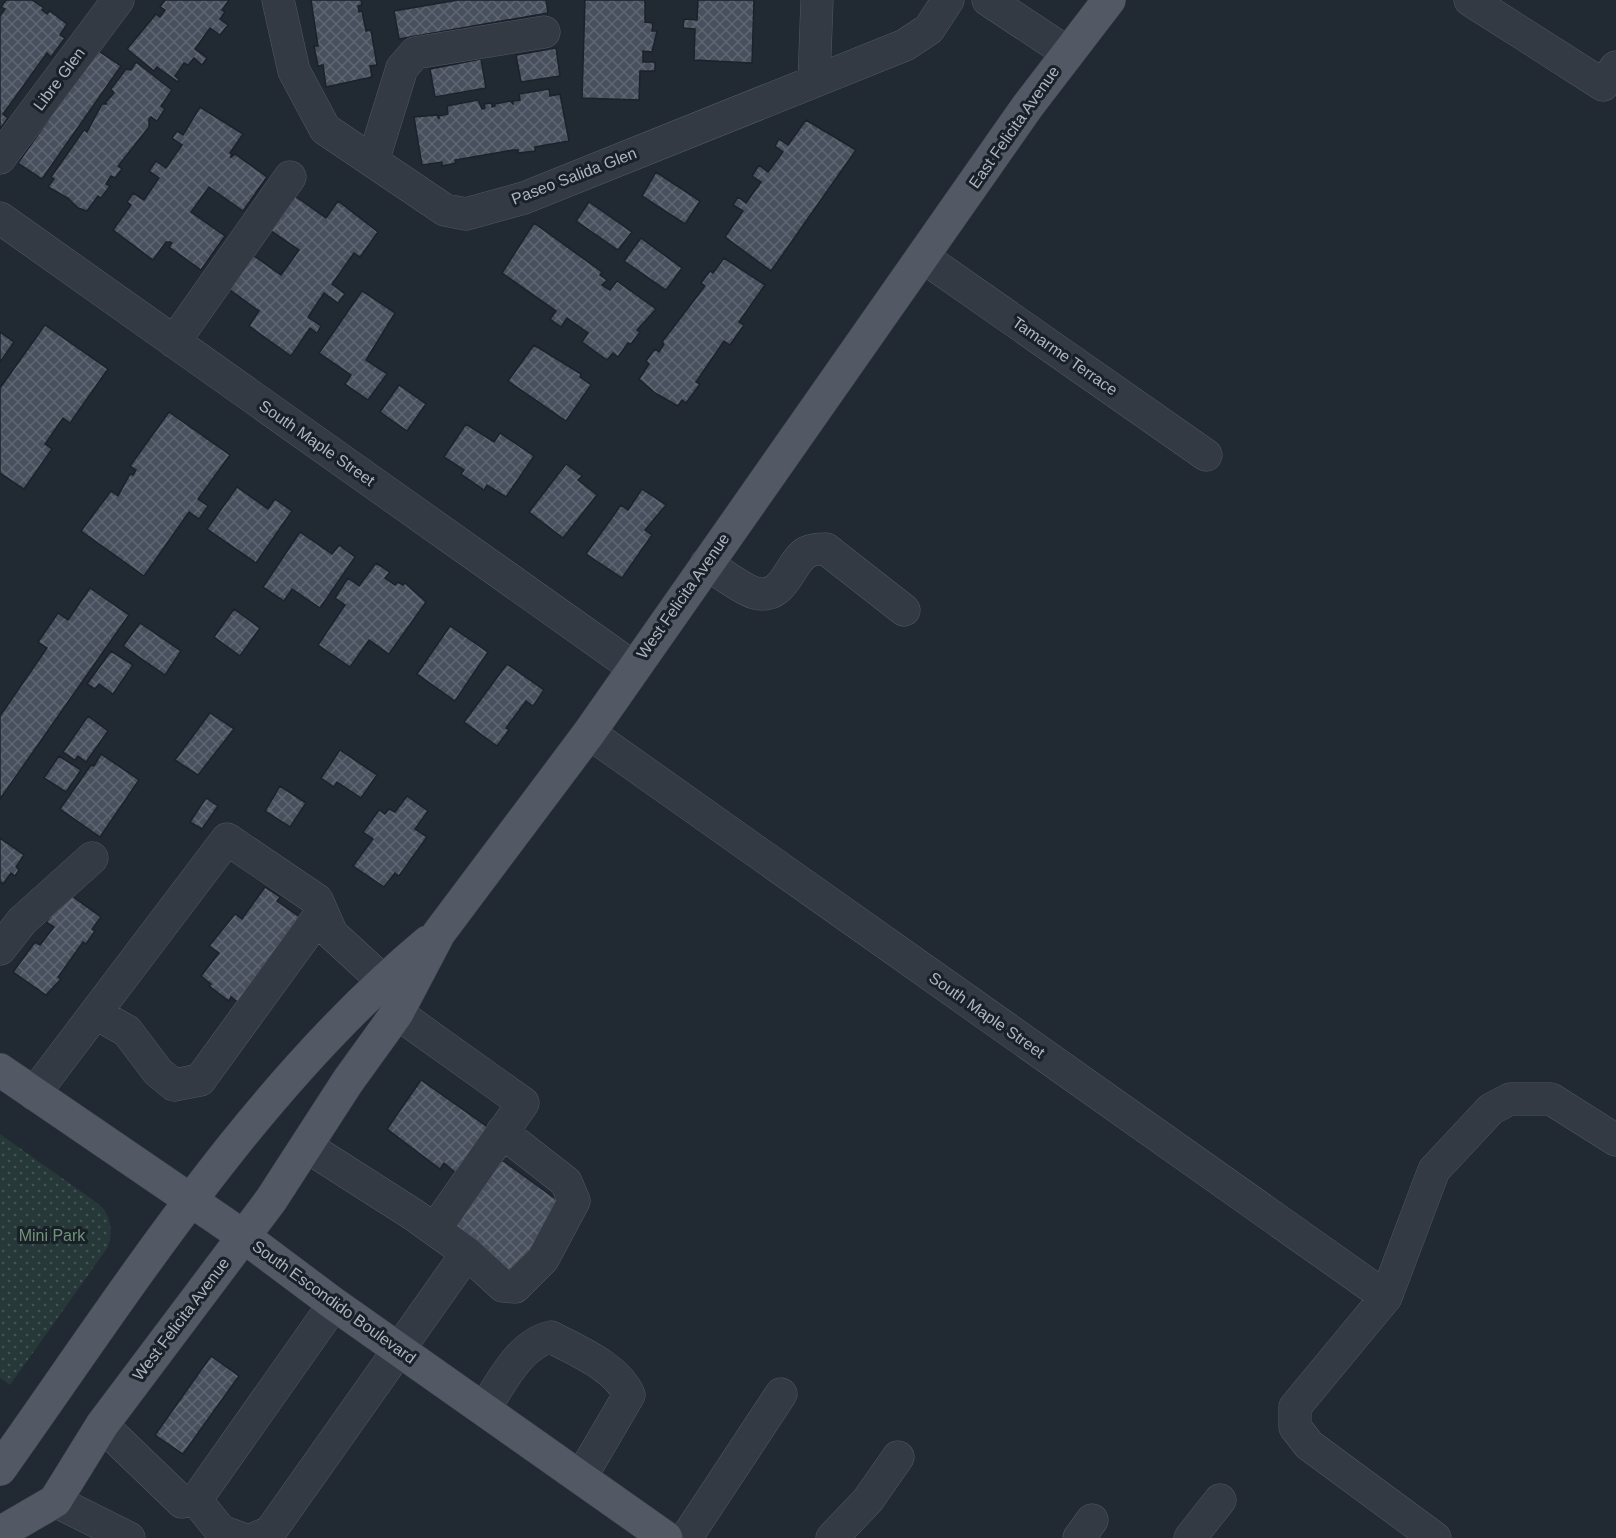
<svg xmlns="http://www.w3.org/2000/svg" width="1616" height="1538" font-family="Helvetica,sans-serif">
	<defs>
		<pattern id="green-dots" width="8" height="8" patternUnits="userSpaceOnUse" patternTransform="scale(1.5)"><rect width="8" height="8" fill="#273838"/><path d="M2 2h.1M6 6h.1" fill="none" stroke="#445353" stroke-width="1.8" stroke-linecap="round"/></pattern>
		<pattern id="building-cross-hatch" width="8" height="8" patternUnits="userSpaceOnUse" patternTransform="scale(1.5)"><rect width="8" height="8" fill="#47505c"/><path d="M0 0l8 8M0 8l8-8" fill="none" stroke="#5f6772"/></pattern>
	</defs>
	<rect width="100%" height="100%" fill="#212933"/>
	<!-- green -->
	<path fill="url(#green-dots)" d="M0 1134 100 1205C111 1216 113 1232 108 1247L10 1385 0 1378Z"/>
	<!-- building -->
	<path fill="url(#building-cross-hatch)" stroke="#1b222a" stroke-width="1.5" d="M6 0H32L44 8 42 10 47 14 50 11 67 24 60 35 65 38 51 57 47 53 3 114 8 118 0 129V16L5 9 1 7Z
		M165 0H229L222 10 225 12 220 19 228 25 220 35 210 28 195 49 207 58 202 65 194 58 188 65 184 63 175 76 179 79 178 82 157 67 154 71 127 49 156 14 160 17 165 10 160 7Z
		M311 0H361L362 5 358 6 359 12 362 11 366 31 371 30 377 65 370 66 372 77 326 87 323 65 318 66 314 46H318Z
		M458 0H546L548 13 399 39 394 11Z
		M585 0H645V22L653 23 652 31H657L652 52 643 51V62H655V71H640L639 100 582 98Z
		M698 0H754L752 63 694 60 695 29 683 28 684 19 697 20Z
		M556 48 560 76 521 82 516 55Z
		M97 50 121 66 42 179 18 163Z
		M481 59 486 88 435 97 430 69Z
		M136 62 172 90 161 106 165 109 157 121 151 117 149 119V127L118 166 122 169 115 178 111 176 106 184 110 186 101 198 98 196 87 211 78 208 68 198 48 187 54 179 51 177 84 130 87 132 102 104H107L105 103 114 93 111 89 126 69 131 70Z
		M549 89 550 96 560 94 569 141 535 147V151L518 153V150H513L455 160 456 163 442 166V162L422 165 414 117 437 115 439 119V116L448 114 447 106 478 100 482 109 485 108 484 104 492 103V107L495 106V104L510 101 513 104V101L520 100 519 94Z
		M200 107 243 134 230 153 232 155 230 158 235 154 267 177 243 211 209 187 191 212 225 236 201 270 169 247 172 243 170 242H166L153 260 113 230 131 205 127 202 133 193 144 200 159 178 149 171 156 161 166 168 182 145 172 138 177 131 183 135Z
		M806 120 856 150 771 271 725 237 743 211 733 205 738 197 746 203 761 182 752 176 759 165 768 172 783 152 775 146 779 139 788 145Z
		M656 172 700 201 685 224 642 196Z
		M292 194 326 218 338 201 378 232 360 257 354 253 332 284 345 294 338 303 324 293 308 317 321 326 317 333 310 328 291 356 249 326 259 311 226 287 250 253 281 275 299 250 267 228Z
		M589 202 632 232 618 250 576 221Z
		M534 223 602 272 600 275 607 280 602 285 610 290 617 281 656 309 637 330 640 332 631 344 628 343 618 357 613 353 607 360 582 342 588 333 567 318 561 327 550 319 556 311 502 273Z
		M641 238 682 268 666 290 624 261Z
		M724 258 765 285 739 322 744 325 730 345 724 341 696 382 700 384 686 403 682 400 678 406 655 393 639 379 649 364 646 361 655 349 659 352 664 344 662 342 705 286 701 283 710 271 713 273Z
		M362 291 395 313 366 360 387 374 368 400 345 384 351 375 319 353Z
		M45 325 108 369 70 423 63 418 45 444 52 449 24 489 0 473V388Z
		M0 332 14 342 0 362Z
		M534 345 581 374 580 377 591 385 566 421 508 381Z
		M399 385 426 404 407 431 380 412Z
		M169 412 230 455 198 499 208 506 199 519 189 512 144 576 81 531 111 491 118 496 130 474 133 475 136 470 130 466Z
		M466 424 494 442 500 433 534 456 506 497 487 485 484 490 461 474 464 470 444 457Z
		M566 464 582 476 578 480 597 495 563 538 529 512Z
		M237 487 268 509 275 499 292 511 256 563 207 529Z
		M642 489 666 505 645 530 652 535 622 578 586 554 621 505 628 510Z
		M300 532 332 554 339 545 355 557 320 608 292 589 284 601 263 587Z
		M376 563 390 572 385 578 395 585 398 582 403 585 405 583 426 602 389 654 369 640 350 667 318 645 345 605 335 598 348 578 359 586Z
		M90 588 129 615 0 799V716L47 648 38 642 58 613 68 620Z
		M234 609 260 628 240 656 214 637Z
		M140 623 181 651 165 675 123 646Z
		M450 626 488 652 455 701 417 674Z
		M111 651 133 665 113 694 99 684 95 689 87 684Z
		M507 664 544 690 533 706 526 701 506 728 509 730 497 746 464 722Z
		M210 713 234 729 198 775 175 760Z
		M88 716 108 731 86 762 78 756 75 760 63 752Z
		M340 750 377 775 361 798 337 782 334 787 321 778Z
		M101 754 139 780 100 837 60 809 91 765 94 766Z
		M59 756 81 770 66 792 44 778Z
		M280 786 306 803 290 827 265 811Z
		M407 796 428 811 415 829 427 837 399 876 395 873 384 887 353 866 373 839 363 832 379 810 385 814 389 809 395 812Z
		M206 798 218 806 202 829 190 822Z
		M0 838 24 855 16 867 19 870 15 876 11 873 3 884 0 881Z
		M265 887 280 897 277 901 301 918 240 1004 231 997 229 1001 209 986 211 984 201 976 219 953 209 946 235 914 242 919Z
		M69 894 101 917 92 929 95 931 86 944 83 942 58 977 61 979 46 995 13 972 35 942 40 945 54 927 46 922Z
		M421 1080 489 1128 457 1174 444 1163 440 1169 387 1129Z
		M502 1160 564 1205 516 1276 451 1231Z
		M211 1356 239 1376 183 1454 155 1435Z"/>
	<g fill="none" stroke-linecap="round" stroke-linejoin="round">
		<defs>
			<path id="minor" d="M278 0 294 71 325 129 445 210 466 214 524 198 905 45 929 29 948 0
				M988 0 1068 53
				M1470 0 1603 85 1616 67
				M814 81 817 0
				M0 158 118 0
				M373 161 402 68 415 53 544 32
				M0 218 633 667
				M923 257 1206 455
				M174 342 290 177
				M706 564C721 572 739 588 755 593 785 601 789 562 807 552 813 549 820 549 826 549L904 610
				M589 733 1386 1297
				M0 949 22 921 92 858
				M95 1013 127 1031 158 1072 174 1085 200 1080 322 912
				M397 1013 523 1103 435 1229
				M34 1094 227 839 317 900 332 934 382 980
				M467 1253 503 1286 515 1287 543 1259 574 1201 566 1182 502 1132
				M484 1409C501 1384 519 1344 551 1337 577 1351 617 1367 629 1395L581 1477
				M102 1425 182 1502 196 1500 334 1304
				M196 1500 221 1531 240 1538
				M55 1501 129 1538
				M256 1538 270 1532 467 1253 414 1215 306 1146
				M686 1538 781 1394
				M832 1538 868 1500 898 1457
				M1079 1538 1092 1520
				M1190 1538 1220 1500
				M1435 1538 1309 1445 1295 1427V1407L1386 1297 1434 1170 1491 1109 1510 1099H1551L1616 1140"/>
			<path id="major" d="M0 1070 243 1236 334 1304 666 1538
				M0 1469C129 1287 256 1085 428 942
				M0 1533 55 1501 102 1425 271 1200 348 1081 397 1013 439 933 589 733 1027 107 1109 0"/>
		</defs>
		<!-- minor casing -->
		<use href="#minor" stroke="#515862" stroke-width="33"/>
		<!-- major casing -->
		<use href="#major" stroke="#3d444d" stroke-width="34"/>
		<!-- minor -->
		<use href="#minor" stroke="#343a44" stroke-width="32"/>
		<!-- major -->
		<use href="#major" stroke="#525964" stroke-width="33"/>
	</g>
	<g text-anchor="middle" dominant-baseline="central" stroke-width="6" stroke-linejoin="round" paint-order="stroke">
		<!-- street labels -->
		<g font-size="16" fill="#aeb5c1" stroke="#192028">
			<text transform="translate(59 79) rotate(-53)">Libre Glen</text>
			<text transform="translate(1014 127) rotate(-55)">East Felicita Avenue</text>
			<text transform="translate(574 176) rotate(-21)">Paseo Salida Glen</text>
			<text transform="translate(1065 356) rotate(35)">Tamarme Terrace</text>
			<text transform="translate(317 443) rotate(35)">South Maple Street</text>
			<text transform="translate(683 596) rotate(-55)">West Felicita Avenue</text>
			<text transform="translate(987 1015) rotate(35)">South Maple Street</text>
			<text transform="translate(334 1302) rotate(36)">South Escondido Boulevard</text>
			<text transform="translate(181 1319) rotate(-53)">West Felicita Avenue</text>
		</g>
		<!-- park labels -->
		<g font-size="16" fill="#709478" stroke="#192028">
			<text x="52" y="1235">Mini Park</text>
		</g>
	</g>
</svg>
